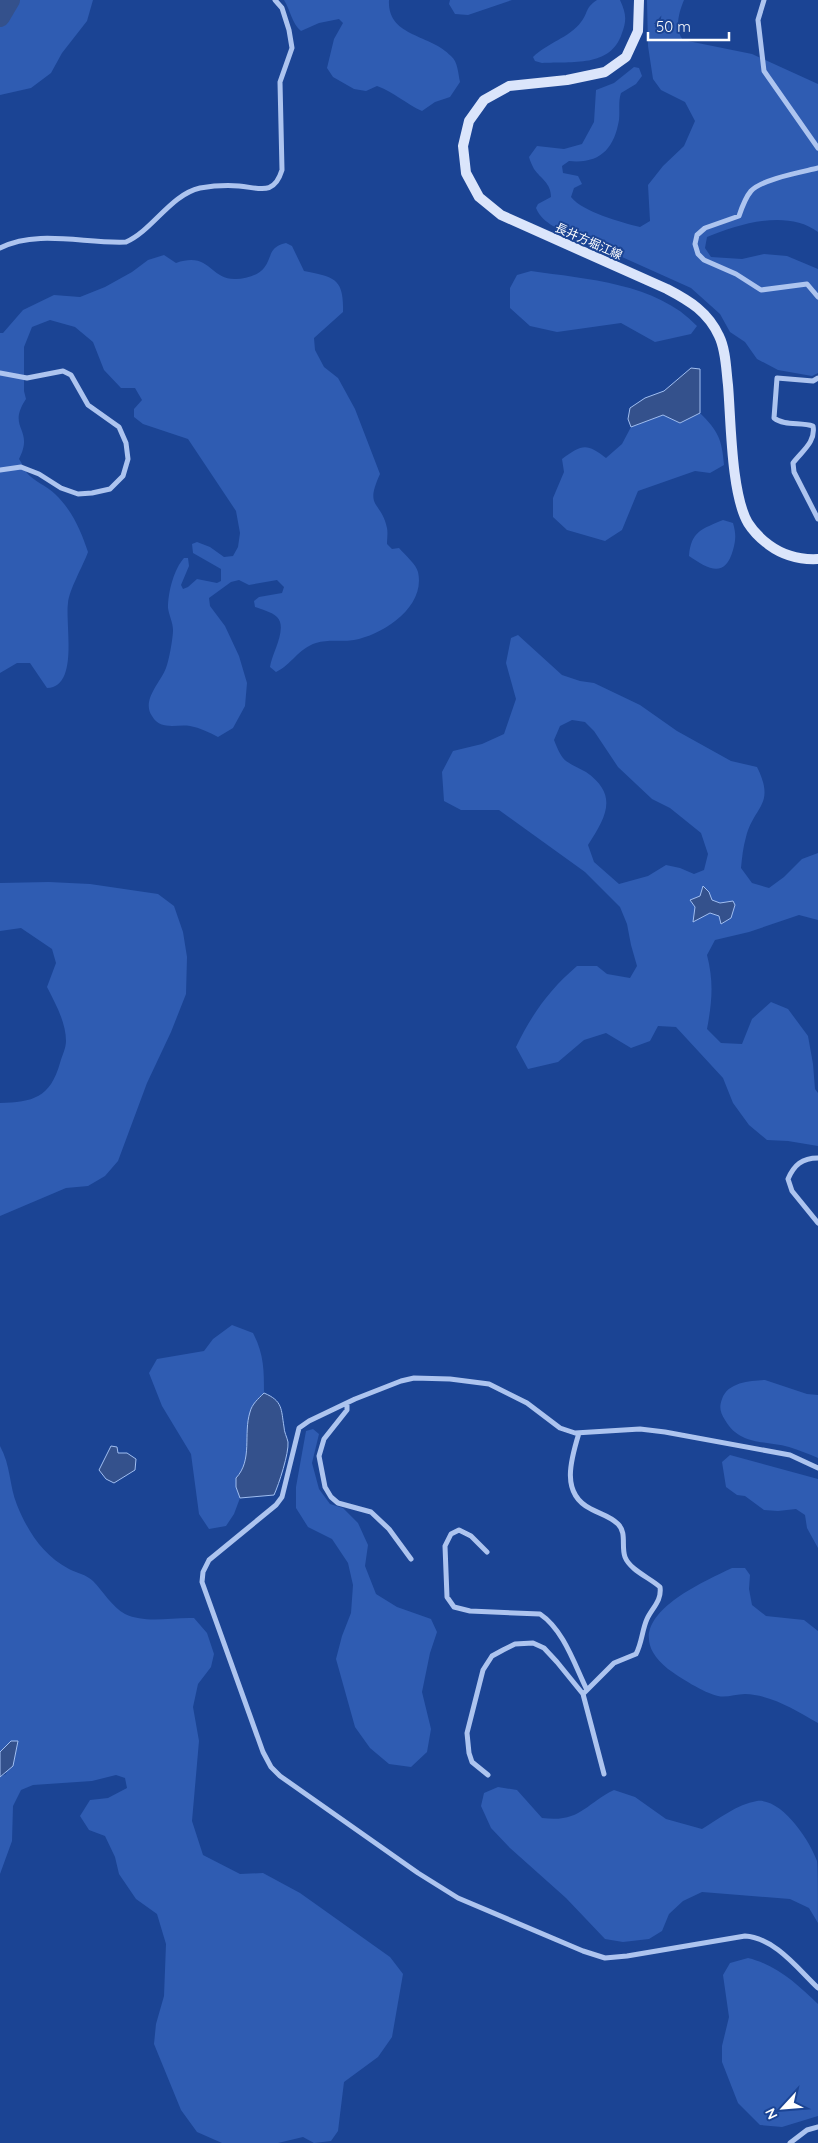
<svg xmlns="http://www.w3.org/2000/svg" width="818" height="2143" font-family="Quicksand,'Noto Sans JP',sans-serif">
	<rect width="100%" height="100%" fill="#1b4494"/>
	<!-- green -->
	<path fill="#2f5cb2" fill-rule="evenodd" d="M0 0H93L87 21 62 53 51 73 31 88 0 95Z
		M284 0H389C387 37 431 34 451 56 458 62 458 73 460 82L450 97 435 102 422 111C406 104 394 92 377 86L366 91 354 89 333 77 327 68 334 39 343 23 339 19 319 23 301 31C292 24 290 9 284 0Z
		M450 0H512L468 15 455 14 449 4Z
		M597 0H620C626 13 627 20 622 33 611 68 572 61 542 63L535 61 533 57C547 43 569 38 581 22 589 12 584 9 597 0Z
		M647 0H684C679 12 674 29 683 40L752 54 818 84V232C787 209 739 224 707 237L705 248 711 257 742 259 764 254 787 256 818 269V373L812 376 778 370 757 359 745 342 730 332 720 314 691 288 553 226C545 221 540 217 536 208L538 204 551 197C551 183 541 179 534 169 532 165 530 161 529 157L537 146 564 149 582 144 594 122 596 90 614 83 634 67 639 68 642 76 636 84 621 93C618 102 620 110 619 120 614 149 600 164 569 161L562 166 563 173 578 176 582 184 574 188 571 197C583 212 620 222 640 227L650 221 648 185 663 166 684 146 695 121 685 102 661 90 653 79 648 46Z
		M286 243 292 246 304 271C334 277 344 278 343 312L314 338 315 350 324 367 338 378 355 409 380 474C364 509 381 500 387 528 388 533 387 539 387 544L392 549 399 548C405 555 416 564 418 572 426 607 383 635 354 640 341 642 328 639 316 643 299 648 291 665 276 672L270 667C272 653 288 628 277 617 272 612 261 609 255 607L254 601 259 597 282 593 284 587 277 580 249 585 239 580 231 582 209 598 210 606 225 626 239 656 247 683 245 706 233 728 218 737C209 732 200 728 190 726 176 724 161 731 152 716 141 700 161 682 166 668 169 661 173 638 173 630 173 623 169 615 168 608 168 592 174 569 184 558H188L189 566 181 585 183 589 188 587 197 579 217 583 221 581V569L193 553 192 544 197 542 210 547 224 557 233 556 238 547 240 533 236 511 188 439 143 424 134 417V409L142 400 135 388H121L104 370 93 342 75 327 50 320 32 327 24 347V391L26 399C6 429 35 428 19 459 22 463 24 469 27 473 31 479 48 487 55 494 72 510 81 531 88 552 83 566 69 590 68 603 65 625 79 687 47 688L30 663H17L0 673V333H3L23 310 54 295 80 297 105 287 132 272 148 260 164 255 176 263C211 251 209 280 236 279 245 279 259 275 264 268 273 256 268 247 286 243Z
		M531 271C586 279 657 283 697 326L691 334 655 342 621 323 557 332 530 326 510 308V288L517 275Z
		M700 413C718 431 722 439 724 465L710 473 695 471 638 491 622 530 605 541 567 530 553 517V498L564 472 562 459C582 444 587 443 606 458L622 444 631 427 663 415 680 423Z
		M723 520 733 523C736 534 736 539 733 550 725 579 708 569 689 556 691 531 702 529 723 520Z
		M518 635 562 675 580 681 594 683 640 705 677 731 731 761 757 767C776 805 754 806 746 837 743 847 742 858 741 868L752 883 769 888 784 877 802 859 818 853V920L799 915 749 932 715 940 707 955C714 982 712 1002 707 1029L721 1043 742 1044 752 1019 771 1002 788 1009 808 1036 813 1064 815 1089 818 1093V1146L788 1141 767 1140 749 1125 733 1103 723 1078 676 1027 658 1026 650 1041 631 1048 606 1033 584 1040 558 1062 528 1069 516 1047C532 1014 549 990 577 966H597L607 974 630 978 637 966 631 945 627 924 620 907 585 872 499 810H461L444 801 442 772 453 751 482 744 504 734 516 699 506 663 511 638ZM572 720 585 722 594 731 618 767 652 799 670 808 701 833 708 854 704 870 694 874 680 868 666 865 648 876 619 884 594 862 588 845C606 817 619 795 586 772 579 768 568 764 563 758 559 753 556 745 554 740L560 726Z
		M49 882 90 884 158 894 174 906 183 932 187 957 186 994 171 1032 147 1083 118 1161 105 1176 88 1186 66 1188 0 1216V1103C33 1102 50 1098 60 1063 62 1056 66 1048 66 1041 66 1022 55 1003 47 987L56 963 52 949 21 928 0 931V883Z
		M232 1325 253 1333C264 1354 264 1370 264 1393 244 1413 250 1431 246 1456 245 1467 240 1477 236 1487L240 1498 234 1514 226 1526 209 1529 199 1514 191 1454 162 1406 149 1373 157 1359 204 1351 213 1339Z
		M765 1380 807 1394 818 1395V1458C809 1454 799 1450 789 1447 764 1440 740 1446 725 1420 720 1412 719 1407 722 1399 728 1382 750 1381 765 1380Z
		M313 1429 319 1434 312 1463 319 1489 330 1504 343 1508 358 1523 368 1545 365 1566 376 1594 397 1607 431 1619 437 1632 430 1653 422 1692 431 1729 427 1752 411 1767 389 1764 370 1748 355 1727 336 1659 342 1636 351 1613 353 1585 348 1563 332 1539 308 1527 296 1508V1487L306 1431Z
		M0 1446C11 1466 9 1485 17 1505 28 1532 43 1555 69 1569 77 1573 87 1575 93 1581 103 1591 112 1607 125 1614 146 1624 172 1617 194 1618L207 1633 214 1654 211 1667 198 1684 193 1707 199 1741 192 1821 203 1855 240 1874 263 1873 300 1893 390 1957 403 1974 392 2037 378 2057 344 2082 338 2131 331 2141 314 2143 303 2137 278 2143H222L197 2132 181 2110 154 2044 156 2024 164 1996 166 1944 157 1914 136 1899 119 1874 115 1857 105 1836 89 1830 80 1816 90 1800 108 1798 127 1788 125 1778 116 1775 92 1781 33 1785 21 1790 13 1806 12 1841 0 1874V1777L6 1774 11 1741 0 1752Z
		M730 1455 818 1479V1548L807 1528 805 1515 796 1509 778 1511 764 1510 745 1496 737 1495 726 1487 722 1462Z
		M732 1568H745L750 1575 749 1589 752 1605 766 1616 804 1620 818 1631V1723C795 1710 772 1695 745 1694 736 1694 726 1698 718 1696 704 1693 679 1677 668 1669 611 1623 696 1585 732 1568Z
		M498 1787 517 1790 542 1818C580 1823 585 1804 614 1790L635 1797 666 1819 702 1829C719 1819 737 1804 757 1801 782 1798 810 1841 817 1861 818 1871 818 1910 818 1923L809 1908 790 1899 702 1892 683 1901 669 1914 662 1931 649 1939 623 1942 605 1939 566 1898 510 1848 491 1828 481 1806 484 1793Z
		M748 1958C777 1965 797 1984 818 2004V2116L782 2127 760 2125 738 2103 722 2062V2046L729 2017 723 1975 730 1963Z"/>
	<!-- water -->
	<path fill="#34518c" stroke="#a0bef1" d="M691 368 700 369V413L680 423 663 415 631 427 628 419 630 408 645 398 664 391Z
		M703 886 709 892 712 900 720 903 733 901 735 905 731 918 721 924 719 916 710 913 693 922 695 907 690 900 700 896Z
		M264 1393C283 1401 281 1409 284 1427 284 1432 287 1437 288 1442 289 1453 279 1484 274 1495L240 1498 236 1487V1478C253 1460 243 1434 250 1412 252 1404 258 1399 264 1393Z
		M111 1446 117 1447 118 1453H127L136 1459 135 1470 114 1483 106 1479 99 1470Z
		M11 1741H18L13 1766 0 1777V1752Z"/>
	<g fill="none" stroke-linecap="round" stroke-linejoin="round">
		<!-- river -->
		<path stroke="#34518c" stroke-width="20" d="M0 17 10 0"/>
		<!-- minor -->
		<path stroke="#adc4ef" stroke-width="5" d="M764 0 758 20 764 71 818 148
			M818 168C802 172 762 179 751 191 745 198 742 207 739 216L705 228 697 235 695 244 698 254 704 260 736 274 761 290 807 284 818 297
			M0 248C38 229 85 244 126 242 153 230 170 195 200 188 212 186 226 185 239 186 260 188 274 196 282 170L280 82 292 48 289 30 282 8 275 0
			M0 373 27 378 63 371 71 375 88 405 119 427 126 443 128 459 123 476 110 489 92 493 78 494 61 488 39 474 21 467 0 470
			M818 378 813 381 777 378 774 418C784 426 801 422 813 426 816 442 802 451 793 463L794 472 818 519
			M818 1158C802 1158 794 1165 788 1179L792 1191 818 1223
			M347 1403V1410L324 1439 319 1456 325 1487 331 1497 338 1503 371 1512 389 1529 411 1559
			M579 1433C571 1459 560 1494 591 1509 600 1514 610 1516 618 1524 627 1533 621 1546 625 1557 630 1570 650 1578 660 1587 662 1601 652 1608 647 1619 642 1630 642 1643 636 1654L614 1663 583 1694
			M818 1468 790 1455 665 1432 640 1429 575 1433 560 1428 527 1403 489 1384 450 1379 414 1378 401 1381 355 1399 309 1421 299 1428 282 1497 276 1505 209 1560 203 1572 202 1582 263 1752 271 1767 280 1776 418 1873 458 1898 583 1951 605 1958 627 1956 745 1936C775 1938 798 1969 818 1988
			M487 1552 471 1536 459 1530 451 1534 445 1546 447 1597 454 1607 470 1611 540 1614C564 1630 575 1666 587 1690
			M488 1775 472 1762 469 1753 467 1733 483 1670 492 1656 503 1650 515 1644 533 1643 544 1648 557 1662 583 1694 604 1774
			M790 2143 807 2130 818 2127"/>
		<!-- secondary -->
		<path stroke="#dbe5fb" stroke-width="10" d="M639 0 638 31 626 57 605 72 567 80 509 86 484 100 469 121 463 146 466 173 479 197 501 215 667 289C690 301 708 312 719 336 726 350 726 369 728 385 731 420 731 494 748 523 753 531 761 539 769 545 784 556 799 560 818 559"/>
	</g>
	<g text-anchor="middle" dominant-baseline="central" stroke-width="4" stroke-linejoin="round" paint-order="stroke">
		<!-- street labels -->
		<g font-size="12" fill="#fff" stroke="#1b4494">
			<text transform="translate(589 241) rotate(24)">長井方堀江線</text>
		</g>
	</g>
	<!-- north arrow -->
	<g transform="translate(783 2108) rotate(244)" stroke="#1b4494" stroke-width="4" paint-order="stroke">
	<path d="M0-4L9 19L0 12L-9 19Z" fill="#ffffff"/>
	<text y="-8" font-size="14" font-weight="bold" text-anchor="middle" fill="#ffffff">N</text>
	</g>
	<!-- scale -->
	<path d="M648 32v8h81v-8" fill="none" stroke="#ffffff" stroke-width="2.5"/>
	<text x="656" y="32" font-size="15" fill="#ffffff" stroke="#1b4494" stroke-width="4" paint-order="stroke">50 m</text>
</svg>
